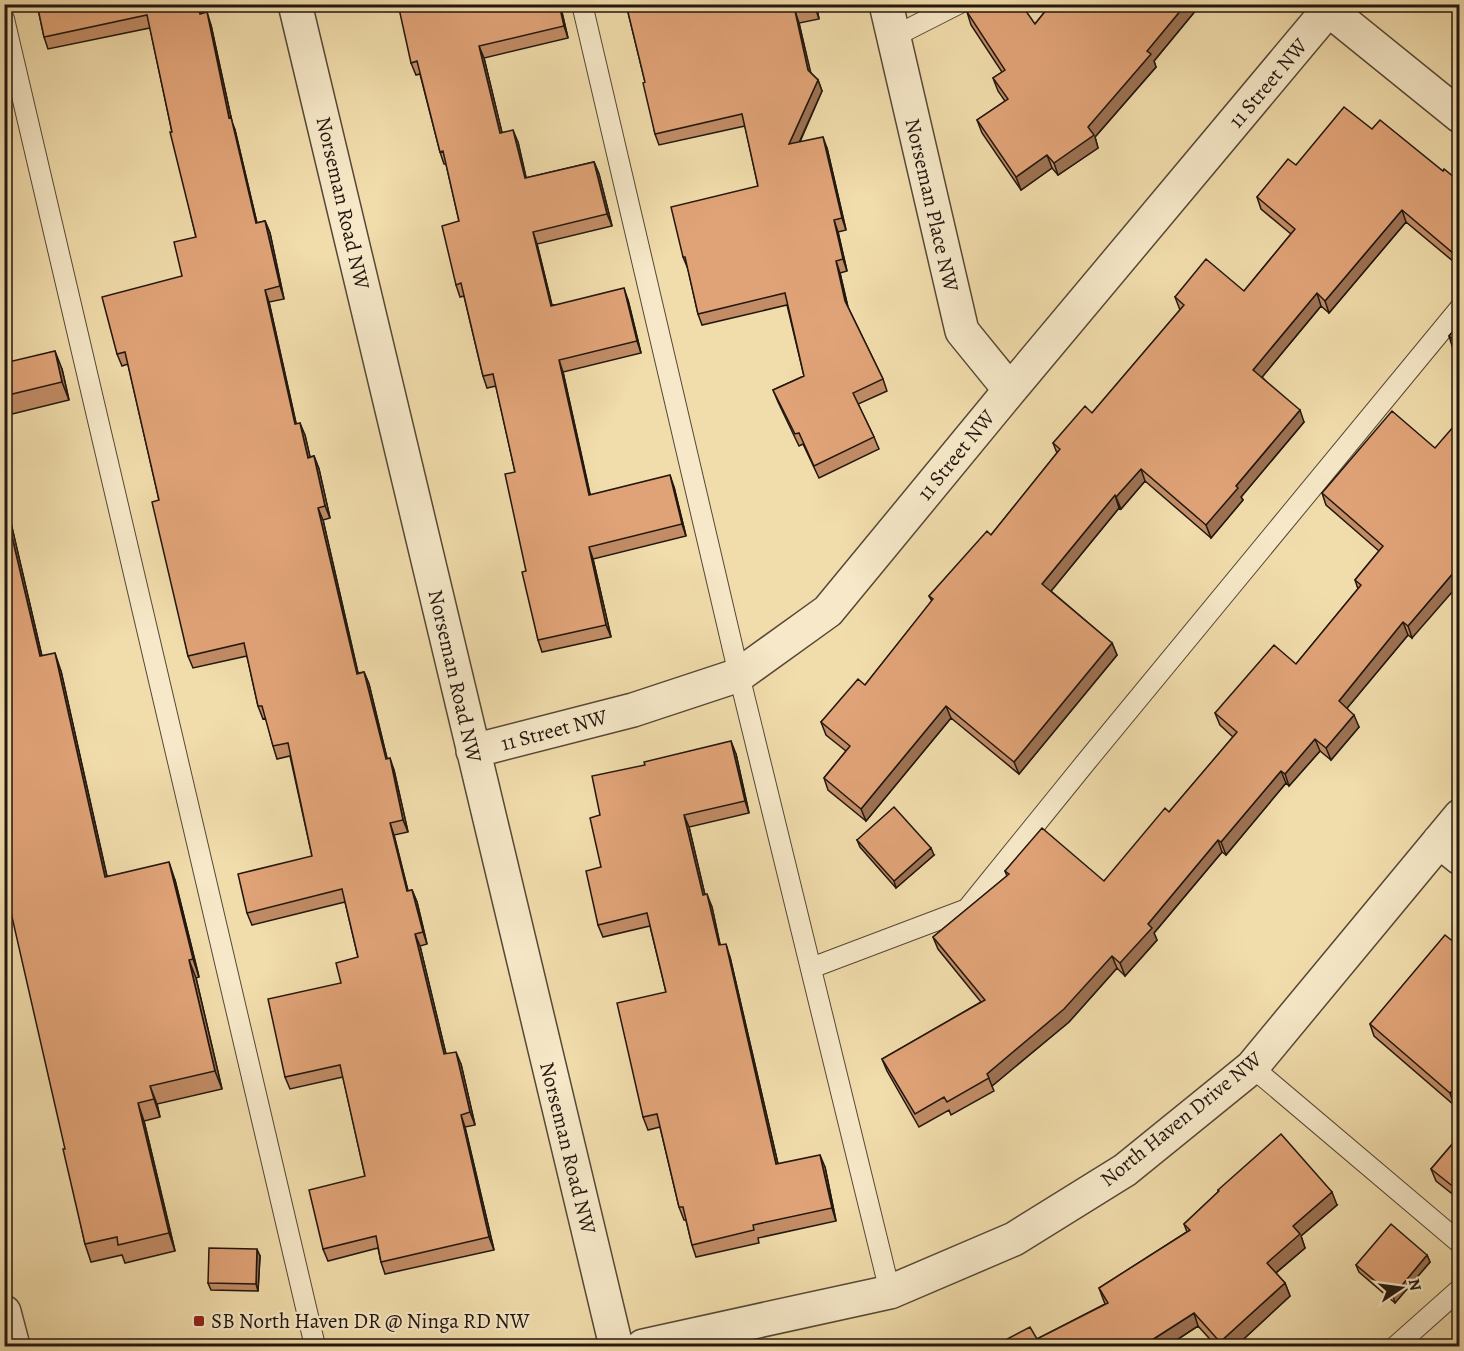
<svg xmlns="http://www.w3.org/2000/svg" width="1464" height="1351" font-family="Alegreya,serif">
	<rect width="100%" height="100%" fill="#f1dcab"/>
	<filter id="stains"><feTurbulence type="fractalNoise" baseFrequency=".00333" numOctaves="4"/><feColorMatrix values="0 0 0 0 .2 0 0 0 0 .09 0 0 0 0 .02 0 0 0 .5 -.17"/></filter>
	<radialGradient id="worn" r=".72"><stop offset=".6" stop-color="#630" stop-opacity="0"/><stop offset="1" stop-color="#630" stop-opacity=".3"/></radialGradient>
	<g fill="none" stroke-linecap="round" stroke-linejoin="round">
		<defs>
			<path id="lane" d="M582 4 739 675 890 1292
				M4 19 315 1346
				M893 37 958 4
				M811 968 967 909 1086 762 1460 308
				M1252 1067 1460 1243
				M1396 1346 1460 1289"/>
			<path id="street" d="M295 4 616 1346
				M886 4 962 331 1010 390
				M1329 10 1460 116
				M473 751 633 710 739 675 828 611 1010 390 1333 4
				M1439 841 1460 858
				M4 1312 13 1346
				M643 1346 890 1292 1014 1239 1125 1170 1252 1067 1460 816"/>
		</defs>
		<!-- lane casing -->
		<use href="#lane" stroke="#564836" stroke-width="22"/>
		<!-- street casing -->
		<use href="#street" stroke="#564836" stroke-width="36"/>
		<!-- lane -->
		<use href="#lane" stroke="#f6e8c8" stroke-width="20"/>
		<!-- street -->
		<use href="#street" stroke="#f6e8c8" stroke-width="33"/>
	</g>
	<!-- wall -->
	<path fill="#c18c66" stroke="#22170f" stroke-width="1.5" d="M37 4 202 13 211 25 232 122 235 130 257 223 265 221 270 233 284 299 269 302 296 424 305 435 310 457 314 456 319 469 330 518 323 520 358 673 364 672 369 684 387 758 394 770 408 832 394 835 408 891 412 890 417 902 427 944 420 946 446 1054 461 1064 475 1125 465 1127 494 1250 385 1274 381 1262 378 1248 328 1261 323 1249 365 1176 343 1077 290 1089 285 1077 341 983 358 957 345 902 252 925 247 913 312 856 290 756 277 759 273 746 266 718 263 719 258 706 247 656 193 668 188 656 159 500 128 364 122 366 117 354 182 276 196 237 172 132 150 28 48 49 44 37Z
		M560 4 568 38 484 58 502 133 518 142 526 178 594 162 599 174 612 226 537 244 552 305 628 300 641 353 563 372 590 495 674 487 686 536 593 559 611 637 542 652 538 640 526 571 515 472 496 386 487 388 483 376 464 296 460 297 456 285 459 221 446 164H444L440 152 420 74 416 75 411 63Z
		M626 4H816L819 19 799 23 810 72 818 80 822 91 800 142 827 148 846 230 838 232 847 271 840 273 848 307 883 379 887 391 858 404 874 437 879 449 819 478 803 444 799 446 778 402 773 390 804 376 787 305 702 325 698 314 688 269 683 257 758 186 745 126 659 145 655 134 645 82Z
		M1051 4H1201L1154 61 1156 67 1095 137 1098 148 1058 175 1052 168 1021 190 982 133 977 120 1005 101 998 91 993 78 1002 72 971 25 967 12 1035 24Z
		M1372 129 1460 182V267L1406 222 1329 313 1321 306 1262 377 1304 422 1241 497 1243 500 1211 538 1145 481 1121 509 1119 508 1051 591 1112 643 1117 655 1019 774 951 718 866 821 828 790 824 778 846 751 826 735 821 722 865 685 932 601 929 596 991 535 1057 453 1053 443 1092 413 1180 310 1175 297 1244 291 1291 234 1261 209 1257 197 1296 165Z
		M1460 324V354L1453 349 1449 336Z
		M4 363 62 369 69 400 4 416Z
		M1435 448 1412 638 1408 635 1347 708 1359 727 1331 760 1320 751 1289 786 1286 783 1226 855 1222 852 1154 933 1157 940 1125 976 1117 968 1069 1022 992 1086 994 1091 951 1115 949 1110 919 1127 887 1071 882 1059 981 1002 938 949 933 937 1007 876 1005 871 1104 881 1169 812 1233 737 1220 725 1215 713 1296 664 1358 589 1355 580 1379 551 1326 505 1322 493Z
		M4 493 42 656 61 671 107 876 175 880 199 977 196 978 222 1089 157 1104 160 1117 144 1121 175 1251 125 1263 122 1255 91 1262 85 1244 65 1149Z
		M736 754 749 813 689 827 705 895 712 907 720 945 730 957 778 1164 825 1167 836 1221 758 1238 759 1243 696 1257 692 1245 686 1220H684L679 1207 660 1127 648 1130 643 1117 666 992 650 926 603 937 598 925 601 867 600 815Z
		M857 840 934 855 896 888 860 847Z
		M1460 947V1100L1454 1105 1374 1036 1370 1024Z
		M1460 1135V1200L1436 1181 1431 1169Z
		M1218 1190 1337 1205 1301 1236 1305 1248 1276 1273 1285 1283 1290 1296 1235 1347H1217L1198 1326 1166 1347H992L1037 1339 1105 1304 1099 1288 1187 1232 1184 1224 1218 1192Z
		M1427 1255 1430 1262 1395 1303 1359 1272 1356 1265Z
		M260 1256 258 1291 211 1290 208 1283Z"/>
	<!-- shaded-wall -->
	<path fill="#9d7253" stroke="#22170f" stroke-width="1.5" d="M198 4H200L205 26 200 14Z
		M559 4H560L568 38 564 26Z
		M814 4H816L819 19Z
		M1186 4H1201L1154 61 1156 67 1095 137 1098 148 1058 175 1054 163 1088 127 1147 51Z
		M795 11 799 23 813 82 808 70Z
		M207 12 211 25 232 122 235 130 260 236 256 223 229 118Z
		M479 46 484 58 505 145 500 133Z
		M818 80 822 91 793 156 789 144Z
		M513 130 518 142 529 190 525 178Z
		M823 137 827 148 846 230 842 218Z
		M1047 155 1052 168 1021 190 1016 177Z
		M594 162 599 174 612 226 607 214Z
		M1402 210 1406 222 1329 313 1325 301Z
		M834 220 838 232 847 271 843 259Z
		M265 221 270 233 284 299 280 286Z
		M533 232 537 244 555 318 551 306Z
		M836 261 840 273 849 312 845 301Z
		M624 288 628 300 641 353 637 341Z
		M265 290 269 302 299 436 295 424Z
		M1317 293 1321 306 1258 382 1253 370Z
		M55 351 62 369 69 400 62 382Z
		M559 360 563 372 593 507 589 495Z
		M1300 410 1304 422 1241 497 1243 500 1211 538 1206 525 1236 486Z
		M300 423 305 435 313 470 308 458Z
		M314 456 319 469 330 518 325 506Z
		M1141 469 1145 481 1121 509 1116 497Z
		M670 475 674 487 686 536 682 524Z
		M4 493 46 674 40 656 4 503Z
		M1115 495 1119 508 1047 596 1042 584Z
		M318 508 323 520 361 686 357 674Z
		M589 547 593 559 611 637 606 625Z
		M1460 565V583L1412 638 1408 626Z
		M1403 622 1408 635 1343 713 1339 701Z
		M1112 643 1117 655 1019 774 1014 762Z
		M55 653 61 671 111 895 105 877Z
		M364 672 369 684 390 771 386 759Z
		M946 706 951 718 866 821 861 809Z
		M1354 715 1359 727 1331 760 1326 748Z
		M1315 739 1320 751 1289 786 1285 774Z
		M731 741 736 754 749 813 745 801Z
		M390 758 394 770 408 832 403 820Z
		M1281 771 1286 783 1226 855 1221 842Z
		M684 815 689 827 708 908 703 895Z
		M390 823 394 835 411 903 407 891Z
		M1218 840 1222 852 1154 933 1157 940 1125 976 1120 963 1148 924Z
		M931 848 934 855 896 888 894 881Z
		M169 862 175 880 199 977 193 959Z
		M412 890 417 902 427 944 423 932Z
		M707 894 712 907 723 958 719 945Z
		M415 934 420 946 449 1067 444 1054Z
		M726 944 730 957 781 1177 776 1164Z
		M1112 956 1117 968 1069 1022 992 1086 987 1074Z
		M189 960 196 978 222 1089 215 1071Z
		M456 1052 461 1064 475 1125 470 1112Z
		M1460 1084V1100L1454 1105 1450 1093Z
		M150 1086 157 1104 160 1117 154 1099Z
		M138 1103 144 1121 175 1251 169 1233Z
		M461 1115 465 1127 494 1250 489 1237Z
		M820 1155 825 1167 836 1221 832 1208Z
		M1332 1192 1337 1205 1301 1236 1305 1248 1272 1276 1267 1263 1293 1226Z
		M257 1249 260 1256 258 1291 256 1284Z
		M1427 1255 1430 1262 1395 1303 1393 1296Z
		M1285 1283 1290 1296 1235 1347H1222L1220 1342Z
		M1194 1313 1198 1326 1166 1347H1141Z"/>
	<!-- building -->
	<path fill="#e0a377" stroke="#22170f" stroke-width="1.5" d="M37 4H198L200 14 207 12 229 118 231 117 256 223 265 221 280 286 265 290 295 424 300 423 308 458 314 456 325 506 318 508 357 674 364 672 386 759 390 758 403 820 390 823 407 891 412 890 423 932 415 934 444 1054 456 1052 470 1112 461 1115 489 1237 381 1262 376 1236 323 1249 309 1190 365 1176 340 1065 285 1077 268 999 341 983 336 963 358 957 342 889 247 913 238 874 312 856 288 743 273 746 262 706H258L244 643 188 656 152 502 159 500 125 352 117 354 102 297 182 276 174 242 196 237 170 132H172L147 15 44 37Z
		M398 4H559L564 26 479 46 500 133 513 130 525 178 594 162 607 214 533 232 551 306 624 288 637 341 559 360 589 495 670 475 682 524 589 547 606 625 538 640 522 572 526 571 505 474 515 472 493 374 483 376 461 283 456 285 442 226 459 221 443 151 440 152 417 61 411 63Z
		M626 4H814V7L795 11 808 70 818 80 789 144 823 137 842 218 834 220 843 259 836 261 845 301 883 379 853 393 874 437 814 466 799 433 795 434 773 390 804 376 785 293 698 314 685 257H683L671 207 758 186 742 114 655 134 643 83 645 82Z
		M978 4H1021L1035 24 1051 4H1186L1147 51 1151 54 1088 127 1094 135 1054 163 1047 155 1016 177 977 120 1008 99 993 78 1005 70 967 12Z
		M1344 107 1372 129 1380 120 1443 171 1444 169 1460 182V259L1402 210 1325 301 1317 293 1253 370 1300 410 1236 486 1238 488 1206 525 1141 469 1116 497 1115 495 1042 584 1112 643 1014 762 946 706 861 809 824 778 850 746 821 722 858 679 865 685 933 599 929 596 987 531 991 535 1060 449 1053 443 1085 406 1092 413 1184 305 1175 297 1206 259 1244 291 1295 229 1257 197 1288 159 1296 165Z
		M1460 324V346L1449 336Z
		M55 351 62 382 4 396V363Z
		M1392 411 1435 448 1460 419V565L1408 626 1403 622 1339 701 1354 715 1326 748 1315 739 1285 774 1281 771 1221 842 1218 840 1148 924 1152 928 1120 963 1112 956 1064 1009 987 1074 989 1078 947 1102 944 1097 915 1114 882 1059 985 1000 933 937 1009 874 1005 871 1042 828 1104 881 1165 808 1169 812 1237 732 1215 713 1274 645 1296 664 1361 585 1355 580 1383 546 1322 493Z
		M4 503 40 656 55 653 105 877 169 862 193 959 189 960 215 1071 150 1086 154 1099 138 1103 169 1233 118 1245 117 1237 85 1244 63 1149H65L4 882Z
		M731 741 745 801 684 815 703 895 707 894 719 945 726 944 776 1164 820 1155 832 1208 753 1225 754 1230 692 1245 683 1207H679L657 1114 643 1117 617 1003 666 992 647 913 598 925 586 871 601 867 590 818 600 815 592 776 645 765 644 762Z
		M894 807 931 848 894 881 857 840Z
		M1445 935 1460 947V1084L1450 1093 1370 1024Z
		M1281 1134 1332 1192 1293 1226 1300 1234 1267 1263 1285 1283 1220 1342 1194 1313 1141 1347H992L1030 1327 1037 1339 1108 1303 1099 1288 1190 1230 1184 1224 1219 1191 1218 1190Z
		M1460 1135V1192L1431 1169Z
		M1391 1224 1427 1255 1393 1296 1356 1265Z
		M209 1248 257 1249 256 1284 208 1283Z"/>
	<!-- markers -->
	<rect fill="#8f2418" stroke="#f6e8c8" stroke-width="2" x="193" y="1315" width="12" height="12" rx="3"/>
	<g text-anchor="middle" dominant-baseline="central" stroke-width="4.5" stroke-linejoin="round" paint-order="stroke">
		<!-- street labels -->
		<g font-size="21" fill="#22170f" stroke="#f6e8c8">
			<text transform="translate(1268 83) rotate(-50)">11 Street NW</text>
			<text transform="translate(343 203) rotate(77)">Norseman Road NW</text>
			<text transform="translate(932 205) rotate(77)">Norseman Place NW</text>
			<text transform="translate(956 455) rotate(-51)">11 Street NW</text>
			<text transform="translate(455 676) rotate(77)">Norseman Road NW</text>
			<text transform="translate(554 730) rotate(-15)">11 Street NW</text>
			<text transform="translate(1181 1119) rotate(-39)">North Haven Drive NW</text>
			<text transform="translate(568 1148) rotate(76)">Norseman Road NW</text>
		</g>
		<!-- poi labels -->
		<g font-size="21" fill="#22170f" stroke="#f6e8c8" text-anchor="start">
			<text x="211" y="1321">SB North Haven DR @ Ninga RD NW</text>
		</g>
	</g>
	<!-- margin -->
	<rect width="1464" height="1351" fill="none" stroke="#f1dcab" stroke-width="24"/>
	<rect x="6" y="6" width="1452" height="1339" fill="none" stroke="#22170f" stroke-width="3"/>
	<rect x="12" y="12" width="1440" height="1327" fill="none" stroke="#22170f" stroke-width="1.5"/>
	<!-- north arrow -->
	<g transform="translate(1401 1288) rotate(77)" stroke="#f6e8c8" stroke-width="4.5" paint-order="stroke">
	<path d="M0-4.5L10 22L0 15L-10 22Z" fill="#22170f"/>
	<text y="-9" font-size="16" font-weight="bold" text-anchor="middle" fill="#22170f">N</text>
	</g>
	<rect width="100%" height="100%" filter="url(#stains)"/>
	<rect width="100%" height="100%" fill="url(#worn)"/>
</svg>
